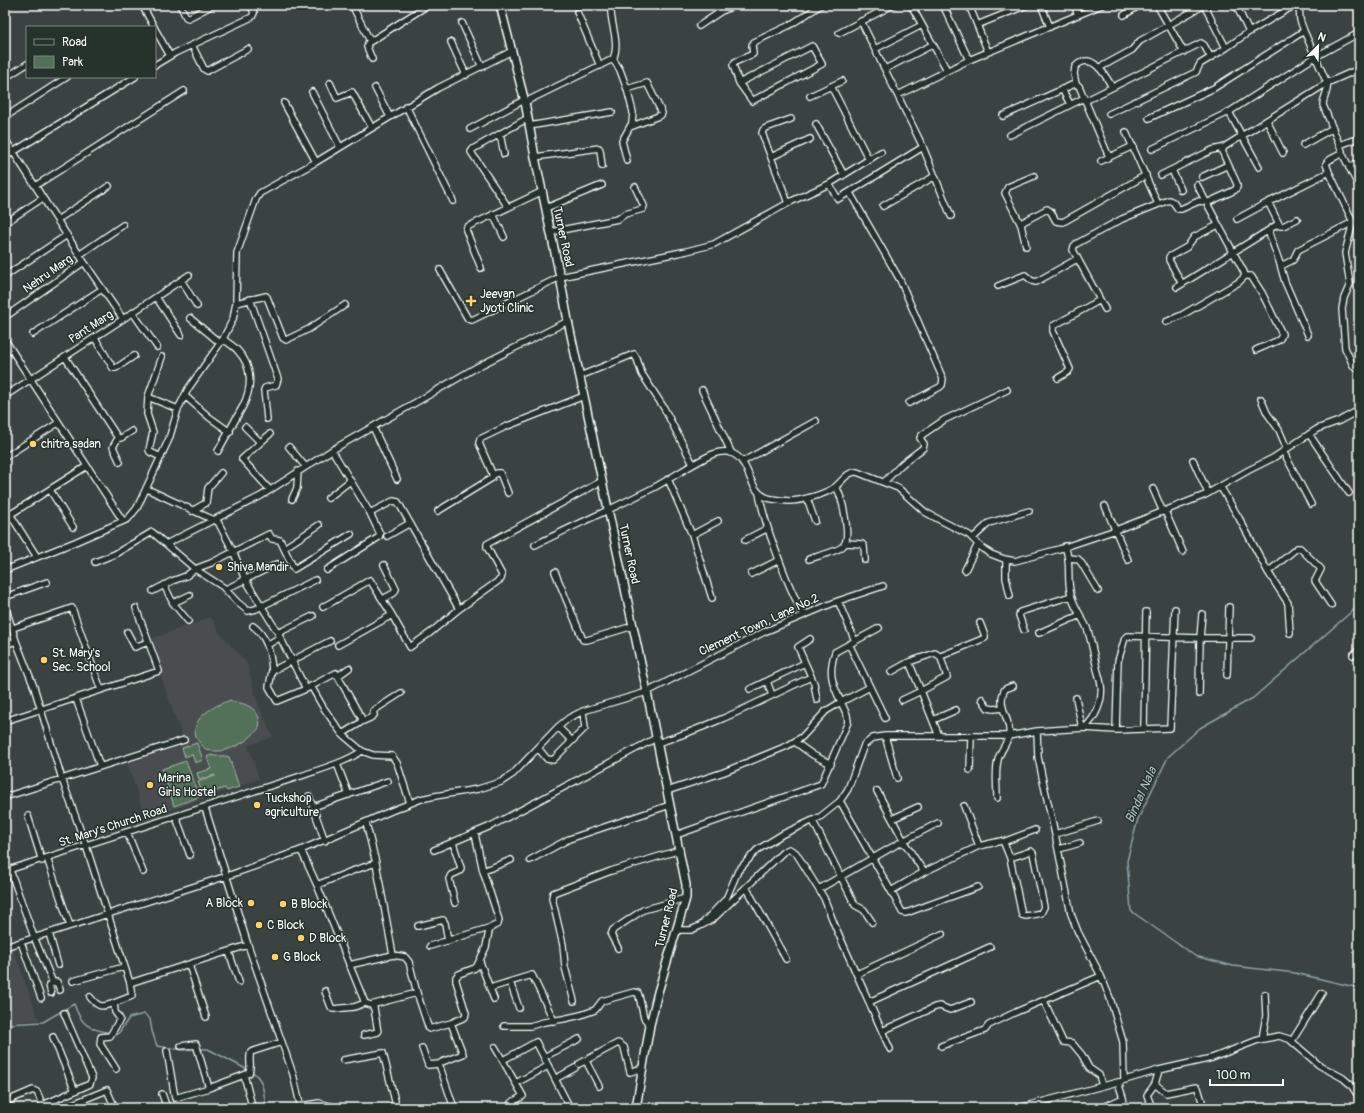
<svg xmlns="http://www.w3.org/2000/svg" width="1364" height="1113" font-family="Pangolin,sans-serif">
	<rect width="100%" height="100%" fill="#3a4242"/>
	<filter id="ink" filterUnits="userSpaceOnUse"><feTurbulence type="fractalNoise" baseFrequency=".025" numOctaves="2"/><feDisplacementMap in="SourceGraphic" scale="8" xChannelSelector="R" yChannelSelector="G"/><feConvolveMatrix kernelMatrix="1 2 1 2 8 2 1 2 1" color-interpolation-filters="sRGB"/></filter>
	<g filter="url(#ink)">
		<!-- built -->
		<path fill="#484d50" d="M211 617 220 633 247 663 257 701 273 737 248 746 259 779 160 814 161 819 147 822 127 763 185 745 148 640Z
			M13 949 39 1020 5 1022V951Z"/>
		<!-- green -->
		<path fill="#527058" stroke="#a8b8ac" d="M231 700 232 702C246 702 263 711 259 728 248 742 226 755 207 750 178 727 208 707 231 700Z
			M197 743 203 760 195 763 192 754 185 757 182 748Z
			M211 755C217 758 223 754 229 757L239 787 227 791 225 788 203 795 198 782 215 776V775L199 780 197 773 211 769 207 757Z
			M186 761 199 797 174 806 162 769Z"/>
		<g fill="none" stroke-linecap="round" stroke-linejoin="round">
			<!-- stream -->
			<path stroke="#90a4a7" stroke-width="1.5" d="M1359 605 1253 698 1200 728 1168 757 1138 819 1127 861 1131 911 1195 956 1233 966 1295 973 1359 988
				M5 1024 43 1022 74 1004C81 1025 89 1029 110 1033
				M114 1033 118 1034 129 1018 144 1014 150 1019 152 1031 157 1046 183 1050 196 1049
				M199 1049H208L248 1070
				M252 1072C264 1078 264 1096 266 1108"/>
			<defs>
				<path id="minor" d="M142 5 154 27
					M180 5 186 17 188 18 209 7 211 5
					M352 5 370 41
					M771 5H772
					M911 5 947 70
					M943 5 969 60
					M969 5 988 52
					M1041 5 1050 27
					M1074 5 1078 15
					M1157 5 1184 52
					M1236 5 1249 32
					M1299 5 1300 20 1304 31 1327 83C1329 93 1323 96 1323 105L1342 151C1339 158 1329 157 1326 164L1329 172 1353 222 1345 253 1350 284 1344 298 1342 309 1345 348 1353 365 1356 368H1359
					M724 10 735 5
					M577 12 600 66
					M1124 15 1140 5
					M861 21 923 147 951 216
					M462 23 482 67
					M977 25 1027 5
					M699 26 723 10 725 7 723 5
					M155 29 170 56
					M839 33 893 5
					M451 42 466 75
					M192 45 204 69 207 71 248 49
					M875 49 922 25
					M372 59 367 47 368 43 428 5
					M613 59 620 70 627 89 633 112 632 123 622 141 627 161
					M155 65 175 53 252 17 254 13 251 5
					M1099 68 1132 50 1140 41 1204 5 1226 48 1249 32 1295 5
					M885 69 932 45
					M5 78 27 64
					M330 83 337 98 352 92 372 128
					M739 83 812 46 822 64 752 101 739 83 733 65 735 62 753 54 752 45 754 42 790 25 821 5
					M1076 84 1074 74 1075 67C1091 50 1105 74 1112 87
					M831 86 869 160
					M375 88 390 117
					M627 89 647 83 662 113 661 115 630 127
					M1062 89 1070 104
					M312 92 340 147
					M898 95 969 60 1102 5
					M810 96 842 81
					M1085 101 1201 43 1204 45 1211 58
					M525 102 613 59C621 42 609 22 611 5
					M284 103 316 162
					M406 106 453 201
					M1229 112 1259 167
					M1109 114 1196 72 1200 64 1226 48
					M1003 116 1072 85 1076 84 1079 86 1109 157
					M5 117 67 77
					M1149 118 1214 88 1304 31
					M1267 121 1283 153
					M816 124 844 175
					M529 126 612 112
					M470 129 524 100
					M1126 132 1158 204
					M500 134 504 154
					M1010 135 1084 98
					M5 139 84 262 123 319
					M1303 145 1333 128
					M1340 145 1353 140
					M1152 149 1229 112 1315 57 1359 33
					M1342 153 1359 187
					M5 157 135 77
					M535 157 599 148 600 150 602 166
					M771 157 810 139
					M1101 161 1133 146
					M1349 168 1359 162
					M1172 170 1181 190
					M1161 175 1212 150 1222 148
					M1202 177 1228 165
					M829 184 881 152
					M35 186 184 91
					M850 193 900 280 943 379 942 385 940 387 909 403
					M1268 202 1280 226H1283L1297 219
					M788 203 762 133 763 130 766 128 791 119
					M883 206 935 176
					M508 207 471 152 473 149 528 118
					M546 208 602 185
					M493 214 504 237
					M1237 219 1261 206 1329 172
					M57 220 109 186
					M5 223 43 198
					M1278 224 1270 229 1269 233 1279 261 1285 282 1308 335
					M1021 225 1005 193 1008 187 1034 176
					M551 232 618 219 625 214 643 209 644 206 635 187
					M1026 246 1021 225 1023 222 1047 209 1051 212 1056 221 1063 222 1146 175
					M79 255 123 225
					M1281 266 1293 260 1298 250 1353 222
					M481 268 466 230 467 227 543 191
					M440 270 468 319 472 320 560 277 687 251 714 244 792 201 829 184 838 199 923 147
					M5 276 67 235
					M1245 276H1251L1262 293 1282 334 1281 337 1279 340 1256 350
					M181 280 197 306
					M1182 284 1169 260V257L1187 247 1194 237 1218 225
					M998 286 1025 275 1032 281 1036 282 1077 259
					M1177 287 1269 230
					M156 297 181 335
					M250 299 278 379 276 385 265 388 264 390 267 419
					M236 303 266 296 267 297 283 338 286 340 309 329 345 305
					M1105 309 1073 250 1074 246 1076 244 1122 219 1169 200 1173 202 1178 209H1181L1199 201 1209 202 1235 190 1237 187V184L1222 151 1224 147 1327 83 1359 69
					M133 313 157 347
					M5 317 84 262
					M190 318 220 343
					M1166 322 1182 315 1239 282 1245 276 1244 272 1197 185
					M33 334 102 289
					M95 338 113 368H116L134 356
					M5 340 123 521
					M65 357 118 438H121L132 431
					M580 376 634 354 637 359 642 374 664 408 693 464
					M1058 378 1068 372 1070 369 1053 331V326L1100 300
					M702 390 731 452
					M5 396 123 319 189 275
					M185 396 209 417 230 432
					M148 397 178 409
					M1261 399 1267 413 1279 430 1287 449
					M245 427 260 442
					M373 427 397 479
					M270 434 242 459 270 490
					M1309 434 1349 493
					M118 438 113 447 120 462
					M289 447 305 466
					M218 451 243 406C252 388 253 367 238 351 234 346 228 343 223 339
					M1283 451 1311 504
					M5 457 58 423
					M161 457 150 452 149 450 153 432 147 414 148 397 162 357
					M1193 460 1208 493
					M742 462 816 421
					M493 475 497 473H500L508 493
					M668 479 692 535 712 598
					M884 482 902 464 923 448 924 444 920 438 922 435 944 420 1007 390
					M1220 486 1239 518 1268 572 1288 603 1290 633
					M147 489 218 522 233 551 245 579 278 633 306 689
					M1153 489 1163 512
					M50 490 73 527
					M759 493C761 507 766 521 770 535 780 562 789 589 804 615
					M328 498 350 481
					M807 498 815 521
					M292 499 297 488 298 471
					M5 506 37 557
					M1105 506 1128 560
					M192 511 206 503 208 488 221 473
					M438 511 492 478V473L479 443 480 439 505 427 584 396
					M1165 511 1183 552
					M370 513 393 501 398 502 459 609
					M11 514 87 466
					M692 535 718 521
					M387 536 410 523
					M973 538 989 523 1029 511
					M745 540 768 528
					M846 543 862 544 864 546 865 560
					M166 544 261 496 332 450 427 396 477 367 568 321
					M535 545C575 525 616 507 655 487 675 476 693 463 713 454 719 452 726 451 731 453 751 459 747 492 768 498 774 500 783 500 789 501 801 501 826 494 835 487 842 482 847 471 857 472L898 488 925 512 936 518 969 535 983 549 991 554 1004 559 1015 561 1059 549 1116 530 1205 495 1249 470 1273 458 1317 429 1339 421 1359 410
					M1065 546C1072 564 1066 578 1071 595 1074 607 1082 617 1087 628 1091 639 1093 652 1096 664 1097 671 1100 677 1101 685 1103 701 1096 718 1084 728
					M284 548 319 525
					M1069 558 1078 559 1082 564 1098 591
					M809 559C817 556 837 552 843 546 852 538 842 496 836 487
					M1006 560V578L1010 596
					M95 562 115 554 152 532 195 569 223 587 237 602 248 611 256 609 315 580
					M5 570 75 542 128 519 137 508 169 439 178 409 188 389 223 339 233 319 236 303 237 253 256 199 260 193 316 162 438 88 512 51
					M327 570 379 537 380 534 370 513 332 450
					M965 570 978 544
					M555 572 583 640H587L633 626
					M1268 572 1297 548H1300L1321 569 1315 581 1331 605
					M751 574 779 560
					M164 585 173 603 188 621
					M226 589 277 564
					M153 591 172 581 186 576 195 569 211 563 269 534 272 539 280 540 294 569 351 534
					M5 597 47 582
					M383 599 394 593 396 589 384 565
					M838 601 855 641
					M173 603 190 595
					M5 606 16 641 5 645
					M323 607 370 580 392 615 410 647 430 633 459 609 501 579 502 575 487 547V544L602 481
					M253 626C267 636 271 654 272 671
					M13 628 72 608 101 690 159 671 136 608
					M1024 630 1019 615 1020 612 1071 596
					M127 632 135 647 148 642
					M278 633 313 616
					M1039 633 1080 615
					M810 639 798 647 814 683 817 700
					M16 641 34 687 62 779 86 846 130 983 132 996 114 1003 115 1012 120 1019 110 1036 101 1037 100 1044 116 1069
					M330 641 272 671 269 687 277 701 306 689 336 673 362 719 360 723 342 734
					M849 644 885 718
					M267 645 279 638
					M338 645 392 615
					M1353 655 1359 650
					M891 672 909 662 935 653 941 657
					M1227 675 1229 607
					M338 676 349 668
					M767 681 772 695
					M311 686 323 707 342 734 362 751 373 755 392 756 397 763 410 803
					M750 689 805 663
					M1199 694 1200 638 1202 614
					M1076 698 1082 728
					M76 699 100 766
					M982 699 988 708 994 709 1003 708
					M902 700 921 691 909 662
					M933 720 956 710
					M5 721 101 690
					M361 722 370 718 374 715 373 711 401 693
					M558 727 572 741
					M1144 729 1146 612
					M1116 730 1118 661 1125 638 1127 636 1200 638H1251
					M1037 731 1084 728 1116 730 1170 728 1175 609
					M885 736 897 778
					M939 736 921 691 947 677 941 658V656L985 638V636L980 623
					M795 742 813 755 831 764
					M657 743C711 727 760 701 811 677
					M538 748 547 759 553 760 585 728 583 711
					M337 764 349 795
					M970 770 971 737
					M667 791 724 772 787 746 802 737 826 711 841 702C832 683 828 673 835 652L879 628
					M877 791 905 843
					M309 796 325 841
					M5 797 184 740
					M997 798C997 786 995 771 998 760 1000 749 1011 741 1009 728 1007 715 997 703 1005 689L1013 686
					M840 801 891 891 924 872 979 846 1001 841 1004 843 1010 858 1031 851 1033 853 1044 907 1041 913 1026 916 1022 915 1010 858
					M964 806 979 846
					M313 807 388 781
					M205 808 248 945 293 1074 301 1108
					M28 816 42 861
					M176 817 190 855
					M892 819 918 807
					M813 821 855 905 864 910 872 922
					M366 823 376 863 393 955
					M127 832 143 872
					M1055 834 1098 821
					M676 835 821 784 848 722 847 715 841 702 870 687
					M903 841 938 823
					M1003 842 1035 830
					M453 843 461 868 460 871 451 875 449 879 455 903
					M1059 849 1080 843
					M301 850 391 811 421 799 435 796 478 789 501 782 513 774 558 727 569 718 583 711 647 692 764 632 838 601 883 586
					M434 850 491 826 656 738
					M47 858 70 926
					M530 860 569 839 670 805
					M10 870 34 937 53 983 57 982 60 990
					M5 871 301 776C321 769 344 763 362 751
					M483 871 511 860
					M317 885 352 871 376 863
					M746 887 786 959
					M819 889 901 842 906 845 924 872
					M891 891 902 912 906 913 978 887
					M702 925 713 919 783 852 789 849 796 853 824 898 835 926 890 1049
					M418 926 443 920 445 923 448 941
					M676 930H691L700 926 726 899 738 871 757 850 783 834 820 817 840 801 848 789 864 745 873 738 885 736H1008L1037 731 1038 757 1043 781 1055 834 1071 914 1078 932 1101 976 1110 998 1123 1042 1124 1080
					M49 933 58 965
					M21 942 41 998
					M430 946 492 927
					M5 947 227 876 301 850 317 885 365 1003 371 1005 374 1008 378 1032 364 1035
					M618 948 611 935 613 930 643 910 686 898
					M229 952 239 982
					M480 962 494 999
					M189 965 206 1017
					M349 965 393 955 405 957 409 962 417 993 429 1029 451 1023 465 1017 466 1013 456 981V977L459 974 475 968 477 966 486 947 489 931 492 927 498 924 499 920 483 871 475 834
					M857 974 942 934
					M73 981 124 967
					M510 982 519 1008
					M130 983 248 945
					M490 988 532 975 554 1021
					M325 991 331 1007 333 1009 354 1007 365 1003
					M51 993 49 985 53 983
					M90 997C98 1007 101 1008 114 1003
					M574 1001 565 967 563 945 552 898 553 893 611 871 680 850
					M1044 1001 1063 1042 1072 1043 1082 1055 1089 1068 1099 1075 1102 1086
					M869 1002 990 947
					M371 1005 417 993
					M451 1023 463 1054 442 1062 439 1064 454 1108
					M504 1026H530L544 1022 563 1019 581 1015 595 1010 602 1001 634 992 638 993 639 996 644 1018 650 1025
					M882 1031 935 1007 940 1006 950 1010 971 1002
					M53 1037 75 1091
					M1262 1039 1266 1016 1265 994
					M1292 1041 1322 993
					M181 1046 196 1044 209 1088
					M941 1046 985 1030 989 1025 1016 1012 1101 976
					M495 1047 523 1096 511 1103
					M422 1048 428 1065 439 1064
					M167 1051 175 1098 209 1088 244 1075 252 1106 246 1108
					M544 1057 579 1039
					M343 1060 383 1053 395 1101V1103L390 1108
					M503 1060 536 1042 570 1108
					M586 1061 599 1086
					M579 1064 618 1043 624 1047 630 1072 643 1068
					M244 1075 249 1073C252 1065 248 1058 251 1052L282 1042
					M555 1079 575 1068
					M1118 1082 1123 1098 1125 1108
					M516 1083 548 1066
					M1155 1084 1166 1093 1196 1087 1198 1088 1204 1108
					M162 1094 167 1108
					M5 1102 33 1090 37 1092 44 1108
					M43 1105 90 1084 92 1078 64 1013
					M301 1106 319 1103 338 1108
					M63 1108 107 1090 115 1108
					M1018 1108 1118 1082 1159 1070 1212 1058 1258 1040 1279 1036 1289 1039 1319 1065 1343 1078 1351 1085 1359 1097
					M1104 1108 1108 1105 1123 1098
					M1152 1108 1147 1095 1155 1084 1159 1070"/>
				<path id="major" d="M500 5 525 102 535 157 560 277 568 321 647 692 686 885V898L658 992 650 1025 636 1108"/>
			</defs>
			<!-- minor casing -->
			<use href="#minor" stroke="#fff" stroke-width="8"/>
			<!-- major casing -->
			<use href="#major" stroke="#fff" stroke-width="10"/>
			<!-- minor -->
			<use href="#minor" stroke="#26332d" stroke-width="5.5"/>
			<!-- major -->
			<use href="#major" stroke="#26332d" stroke-width="7"/>
		</g>
	</g>
	<!-- markers -->
	<g fill="#ffd166" stroke="#26332d" stroke-width="1.5">
		<path d="M469 295h4v4h4v4h-4v4h-4v-4h-4v-4h4z"/>
		<circle cx="33" cy="444" r="4"/>
		<circle cx="219" cy="567" r="4"/>
		<circle cx="44" cy="660" r="4"/>
		<circle cx="150" cy="785" r="4"/>
		<circle cx="257" cy="805" r="4"/>
		<circle cx="251" cy="903" r="4"/>
		<circle cx="283" cy="904" r="4"/>
		<circle cx="259" cy="925" r="4"/>
		<circle cx="301" cy="938" r="4"/>
		<circle cx="275" cy="957" r="4"/>
	</g>
	<g text-anchor="middle" dominant-baseline="central" stroke-width="3" stroke-linejoin="round" paint-order="stroke">
		<!-- street labels -->
		<g font-size="12" fill="#fff" stroke="#26332d">
			<text transform="translate(563 237) rotate(78)">Turner Road</text>
			<text transform="translate(48 274) rotate(-35)">Nehru Marg</text>
			<text transform="translate(91 327) rotate(-33)">Pant Marg</text>
			<text transform="translate(629 554) rotate(78)">Turner Road</text>
			<text transform="translate(759 625) rotate(-25)">Clement Town, Lane No.2</text>
			<text transform="translate(113 826) rotate(-18)">St. Mary's Church Road</text>
			<text transform="translate(667 918) rotate(-76)">Turner Road</text>
		</g>
		<!-- poi labels -->
		<g font-size="12" fill="#fff" stroke="#26332d" text-anchor="start">
			<text x="480" y="294">Jeevan<tspan x="480" dy="14">Jyoti Clinic</tspan></text>
			<text x="41" y="444">chitra sadan</text>
			<text x="227" y="567">Shiva Mandir</text>
			<text x="52" y="653">St. Mary's<tspan x="52" dy="14">Sec. School</tspan></text>
			<text x="158" y="778">Marina<tspan x="158" dy="14">Girls Hostel</tspan></text>
			<text x="265" y="798">Tuckshop<tspan x="265" dy="14">agriculture</tspan></text>
			<text x="243" y="903" text-anchor="end">A Block</text>
			<text x="291" y="904">B Block</text>
			<text x="267" y="925">C Block</text>
			<text x="309" y="938">D Block</text>
			<text x="283" y="957">G Block</text>
		</g>
		<!-- water labels -->
		<g font-size="13" font-style="italic" fill="#acbbbd" stroke="#26332d">
			<text transform="translate(1141 795) rotate(-66)">Bindal Nala</text>
		</g>
	</g>
	<!-- margin -->
	<rect width="1364" height="1113" fill="none" stroke="#26332d" stroke-width="20"/>
	<rect x="10" y="10" width="1344" height="1093" fill="none" stroke="#fff" stroke-width="1.5" filter="url(#ink)"/>
	<!-- legend -->
	<rect x="26" y="26" width="130" height="52" fill="#26332d" stroke="#7d8581"/>
	<rect x="34" y="39" width="20" height="6" fill="#26332d" stroke="#7d8581"/>
	<text x="62" y="46" font-size="12" fill="#ffffff">Road</text>
	<rect x="34" y="56" width="20" height="12" fill="#527058" stroke="#7d8581"/>
	<text x="62" y="66" font-size="12" fill="#ffffff">Park</text>
	<!-- north arrow -->
	<g transform="translate(1318 46) rotate(23)" stroke="#26332d" stroke-width="3" paint-order="stroke">
	<path d="M0-3L7 15L0 10L-7 15Z" fill="#ffffff"/>
	<text y="-6" font-size="11" font-weight="bold" text-anchor="middle" fill="#ffffff">N</text>
	</g>
	<!-- scale -->
	<path d="M1210 1079v6h73v-6" fill="none" stroke="#ffffff" stroke-width="2"/>
	<text x="1216" y="1079" font-size="12" fill="#ffffff" stroke="#26332d" stroke-width="3" paint-order="stroke">100 m</text>
</svg>
